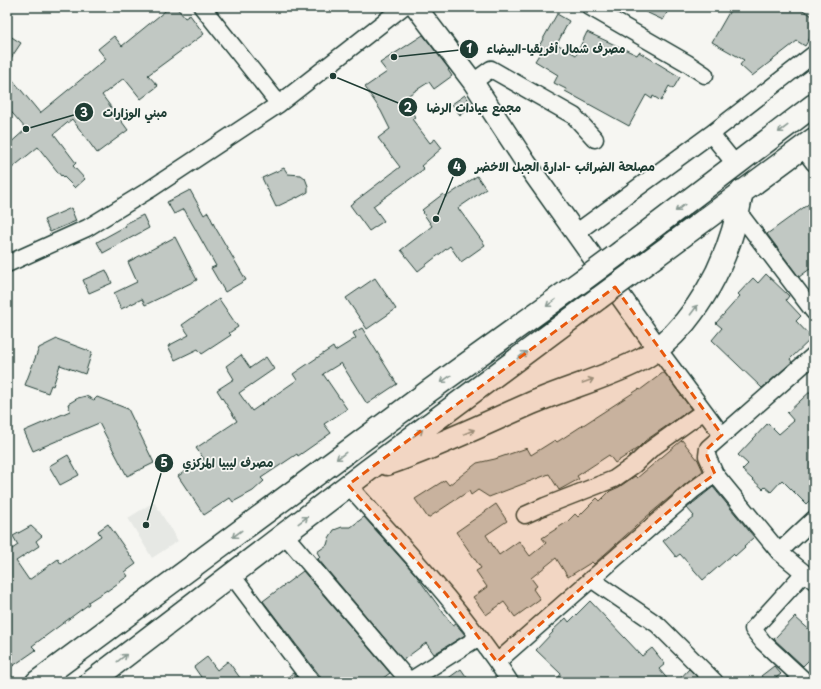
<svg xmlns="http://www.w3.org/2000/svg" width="821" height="689" font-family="'Playpen Sans','Playpen Sans Arabic',sans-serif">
	<rect width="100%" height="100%" fill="#f6f6f2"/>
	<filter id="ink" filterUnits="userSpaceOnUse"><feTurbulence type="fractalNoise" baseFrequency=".025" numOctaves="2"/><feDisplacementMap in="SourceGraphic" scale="8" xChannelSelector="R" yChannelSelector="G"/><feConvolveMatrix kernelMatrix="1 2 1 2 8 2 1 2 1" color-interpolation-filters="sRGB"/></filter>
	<g filter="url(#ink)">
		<!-- built -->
		<path fill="#e6e8e4" d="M154 502 178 541 152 558 128 518Z"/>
		<!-- building -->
		<path fill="#c1c8c3" stroke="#1f3d34" d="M170 7H176L185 18 190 15 204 34 148 75 158 86 141 99 124 78 102 95 128 130 97 153 72 119 54 134 76 163 73 166 85 179 75 188 62 175 61 176 38 147 7 172V146L26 129 7 107V73L40 113 106 59 98 49 114 36 122 46Z
			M635 7H670L663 20Z
			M732 7H798L814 17V31L805 46 797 41 752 76 740 65 744 60 712 42Z
			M557 14 569 21 557 44 576 55 587 32 637 55 639 52 680 77 673 89 669 86 661 101 653 96 652 99 646 95 629 126 565 91 566 89 554 83 558 75 535 61 542 50 538 48Z
			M7 34 21 43 7 64Z
			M423 35 449 69 448 70 452 76 434 89 429 82 404 98 415 117 412 119 430 143 435 139 442 148 421 166 424 169 373 206 384 221 369 231 350 205 400 167 378 138 390 129 381 111 365 87 387 72 380 63Z
			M465 95 473 106 460 115 452 104Z
			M284 168 288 174 301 175 305 178 308 186V192L297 198V197L276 207 262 178Z
			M477 176 486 189 458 208 485 245 461 262 450 246 418 271 401 250 432 226 423 213 424 212 422 210 443 194 446 197Z
			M190 190 204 215 208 212 215 227 246 280 225 292 211 268 216 266 184 209 174 214 167 202Z
			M814 200V266L799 277 767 234Z
			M71 208 76 221 50 232 44 220Z
			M143 215 149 228 103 253 97 242 126 226 125 224Z
			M175 237 197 280 145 305 142 299 121 309 114 293 137 282 128 262Z
			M106 270 112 283 89 293 83 280Z
			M766 274 789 296 786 300 801 316 796 321 812 338 790 359 792 362 762 388 712 340 722 328 716 323 740 296 738 294 753 278 758 283Z
			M375 278 396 309 367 329 346 298Z
			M219 299 238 327 229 333 231 335 202 354 198 349 175 360 168 346 189 335 182 325Z
			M362 328 397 384 367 404 341 363 323 374 347 409 324 424 331 433 298 456 297 454 261 478 264 481 253 491 233 502 230 498 204 515 178 476 204 459 196 448 237 421 217 390 234 379 226 366 241 355 250 368 266 357 274 369 239 393 252 411 297 380 293 374 333 347 335 351 356 338 353 333Z
			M57 339 92 352 85 374 60 365 53 386 51 385 48 393 25 385 39 348Z
			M664 372 691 409 645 441 638 448 615 463 609 455 577 476 579 479 559 490 549 474 489 497 478 490 471 495 469 491 428 518 415 499 445 480 449 485 477 463 495 459 527 448 531 455 555 440 557 442 639 389 640 390Z
			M814 388V496L806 504 782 480 771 492 765 487 763 489 742 470 748 464 738 455 768 423 779 434 794 421 787 413Z
			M86 396 94 400 97 397 128 409 154 463 127 476 99 423 33 451 24 431 70 411 68 404 78 398Z
			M682 440 698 460 703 471 687 483 645 518 594 564 592 562 568 577 556 558 531 578 537 586 533 589 540 599 515 617 504 602 486 615 473 597 487 587 476 571 481 568 456 532 496 504 507 521 486 535 499 555 519 541 530 556 546 543 542 538 567 522 575 514 578 517 597 498 600 501 610 491 619 487 635 476 637 478Z
			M68 455 79 475 60 485 49 466Z
			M713 487 754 537 744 546 745 547 735 556 733 554 703 580 680 554 676 557 663 541 694 516 687 508Z
			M364 517 415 574 453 626 456 624 465 635 434 654 426 643 403 660 318 559 320 557 317 552 327 545 329 538 334 530 342 527H351Z
			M108 524 136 564 125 572 128 576 107 591V590L88 602 89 604 32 646 36 650 7 670V548L9 551 18 545 13 536 31 526 42 536 36 541 39 546 16 561 29 580 58 559 61 564 101 536 98 531Z
			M303 571 390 673 378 682H321L320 676 263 601Z
			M590 601 642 656 652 648 665 664 659 669 670 682H555L561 674 536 650 553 632 552 631 566 618 569 622Z
			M795 617 814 634V655L803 666 774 639Z
			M207 657 217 670 228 661 243 682H200L203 680 194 667Z
			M774 666 781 674 771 682H766L761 676Z
			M461 669 470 682H443Z
			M689 669 702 682H677Z
			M293 673 300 682H281Z"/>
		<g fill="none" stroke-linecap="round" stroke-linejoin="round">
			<defs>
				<path id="minor" d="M202 7 279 104
					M590 7 687 63 705 75
					M473 82 491 69 574 116 595 139
					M711 134 736 165
					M802 147 814 163
					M739 213 814 312
					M577 232 711 134 814 54
					M7 264 87 228 149 190 279 104 403 7
					M658 349 722 435
					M715 474 779 552 814 581
					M348 485C405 549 464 610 510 682
					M525 515 545 506 614 479 634 465 651 449 704 411
					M284 534 409 681
					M779 552 814 519
					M804 573 753 629 763 642 806 682
					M231 574 312 682
					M591 579 658 625 715 682
					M497 662 693 490 715 474 707 456 708 448 814 355
					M408 682 479 637"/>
				<path id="tertiary" d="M416 7 473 82 526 163 658 349"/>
				<path id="trunk" d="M621 252 814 105
					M637 270 814 139
					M387 464C437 447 484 424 532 403 569 387 609 377 644 358 660 349 673 336 685 322 717 283 734 240 742 191
					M37 682 429 391 583 280
					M91 682 367 471 599 298"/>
			</defs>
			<!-- minor casing -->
			<use href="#minor" stroke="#1f3d34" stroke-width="19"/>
			<!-- tertiary casing -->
			<use href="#tertiary" stroke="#1f3d34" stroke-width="23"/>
			<!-- trunk casing -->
			<use href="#trunk" stroke="#1f3d34" stroke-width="25"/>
			<!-- minor -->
			<use href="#minor" stroke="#f6f6f2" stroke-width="16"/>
			<!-- tertiary -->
			<use href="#tertiary" stroke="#f6f6f2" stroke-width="20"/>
			<!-- trunk -->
			<use href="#trunk" stroke="#f6f6f2" stroke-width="22"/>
			<defs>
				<path id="trunk-bridge" d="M583 280 621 252
					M599 298 637 270"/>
			</defs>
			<!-- trunk-bridge casing -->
			<use href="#trunk-bridge" stroke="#1f3d34" stroke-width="25" stroke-linecap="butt"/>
			<!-- trunk-bridge -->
			<use href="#trunk-bridge" stroke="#f6f6f2" stroke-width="22"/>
		</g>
		<!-- one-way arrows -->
		<defs><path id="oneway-shaft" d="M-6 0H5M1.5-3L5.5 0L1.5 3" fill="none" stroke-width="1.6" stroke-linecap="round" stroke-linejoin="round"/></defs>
		<g stroke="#8a9a93">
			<use href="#oneway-shaft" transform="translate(783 129) rotate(143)"/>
			<use href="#oneway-shaft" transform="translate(680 208) rotate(143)"/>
			<use href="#oneway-shaft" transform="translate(551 303) rotate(144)"/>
			<use href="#oneway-shaft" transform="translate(694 310) rotate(-53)"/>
			<use href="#oneway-shaft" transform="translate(522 355) rotate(-37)"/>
			<use href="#oneway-shaft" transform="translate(446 379) rotate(144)"/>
			<use href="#oneway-shaft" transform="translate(588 381) rotate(-20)"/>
			<use href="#oneway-shaft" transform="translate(469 432) rotate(-23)"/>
			<use href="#oneway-shaft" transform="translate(418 433) rotate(-37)"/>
			<use href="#oneway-shaft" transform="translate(341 456) rotate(143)"/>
			<use href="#oneway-shaft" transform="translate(303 520) rotate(-37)"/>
			<use href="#oneway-shaft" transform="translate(237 534) rotate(143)"/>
			<use href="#oneway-shaft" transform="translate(122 658) rotate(-38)"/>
		</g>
	</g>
	<!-- marked area -->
	<path fill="#e8590c" fill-opacity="0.2" stroke="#e8590c" stroke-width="3" stroke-dasharray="8 5" stroke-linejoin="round" d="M615 287 722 435 708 448 707 456 715 474 693 490 497 662 446 594 348 485Z"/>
	<!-- callouts -->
	<path fill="none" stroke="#1f3d34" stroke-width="1.5" d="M394 57L469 49M333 76L408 107M26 129L84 112M436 219L457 167M146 525L164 463"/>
	<g fill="#1f3d34" stroke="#f6f6f2" stroke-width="1.5">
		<circle cx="394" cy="57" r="4"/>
		<circle cx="333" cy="76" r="4"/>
		<circle cx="26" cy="129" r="4"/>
		<circle cx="436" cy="219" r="4"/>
		<circle cx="146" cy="525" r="4"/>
		<circle cx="469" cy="49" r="10"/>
		<circle cx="408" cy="107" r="10"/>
		<circle cx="84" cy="112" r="10"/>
		<circle cx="457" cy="167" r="10"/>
		<circle cx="164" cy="463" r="10"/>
	</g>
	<g font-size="12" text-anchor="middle" font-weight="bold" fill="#fff">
		<text x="469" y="53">1</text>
		<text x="408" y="112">2</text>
		<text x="84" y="117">3</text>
		<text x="457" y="171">4</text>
		<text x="164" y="467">5</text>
	</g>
	<g font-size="12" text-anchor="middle" font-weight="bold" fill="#1f3d34" stroke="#f6f6f2" stroke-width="3.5" stroke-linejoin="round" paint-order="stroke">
		<text x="556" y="53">مصرف شمال أفريقيا-البيضاء</text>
		<text x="474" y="112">مجمع عيادات الرضا</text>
		<text x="135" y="117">مبني الوزارات</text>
		<text x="565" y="171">مصلحة الضرائب -ادارة الجبل الاخضر</text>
		<text x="228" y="467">مصرف ليبيا المركزي</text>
	</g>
	<!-- margin -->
	<rect width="821" height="689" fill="none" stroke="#f6f6f2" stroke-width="24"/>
	<rect x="12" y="12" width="797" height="665" fill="none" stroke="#1f3d34" stroke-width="1.5" filter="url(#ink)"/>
</svg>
